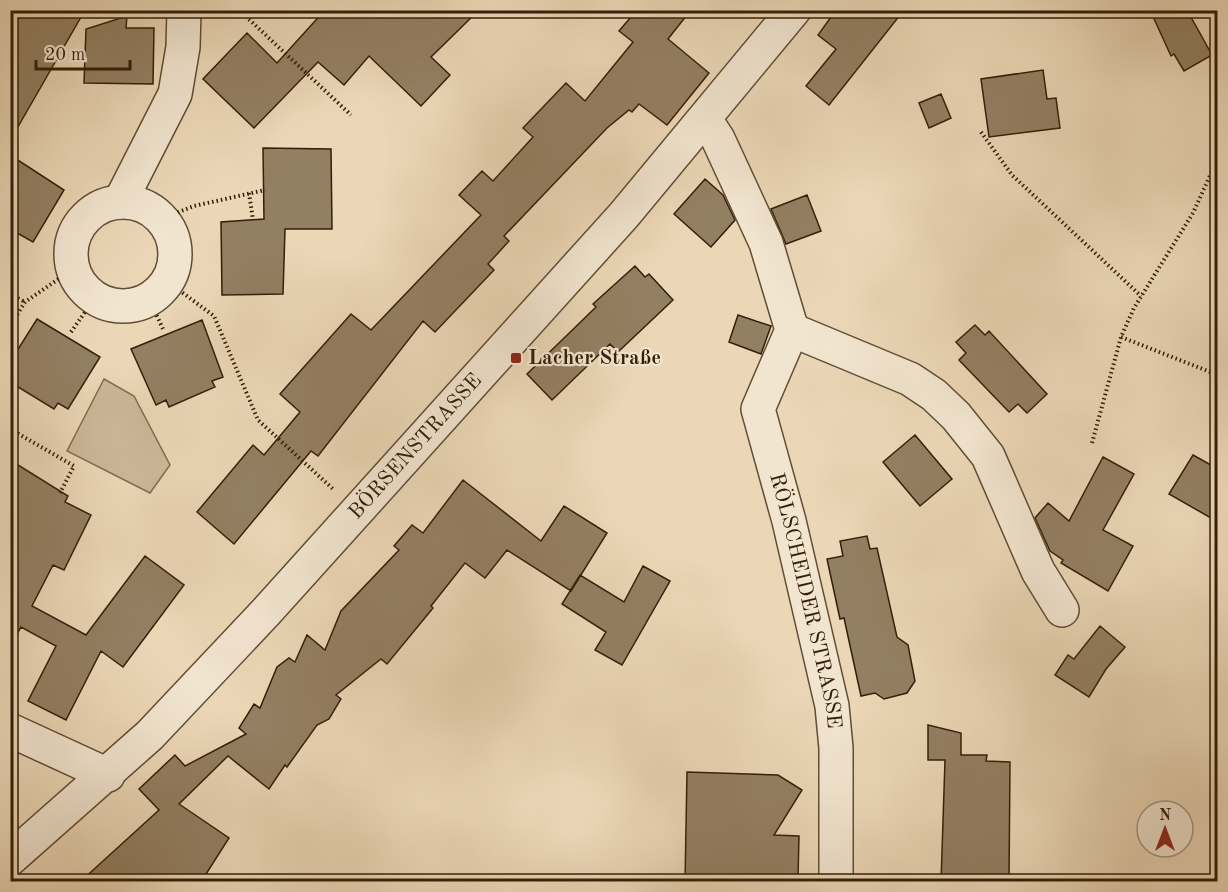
<svg xmlns="http://www.w3.org/2000/svg" width="1228" height="892" font-family="'Old Standard TT',serif">
	<rect width="100%" height="100%" fill="#ebd7b6"/>
	<filter id="stains"><feTurbulence type="fractalNoise" baseFrequency=".00333" numOctaves="4"/><feColorMatrix values="0 0 0 0 .2 0 0 0 0 .09 0 0 0 0 .02 0 0 0 .5 -.17"/></filter>
	<radialGradient id="worn" r=".72"><stop offset=".6" stop-color="#630" stop-opacity="0"/><stop offset="1" stop-color="#630" stop-opacity=".3"/></radialGradient>
	<!-- green -->
	<path fill="#ccb898" stroke="#806c50" stroke-width="1.5" d="M104 379 134 396 170 465 150 493 67 451Z"/>
	<!-- building -->
	<path fill="#937f62" stroke="#331f08" stroke-width="1.5" d="M325 10H479L431 57 450 75 421 106 369 56 344 85 318 62 254 128 203 79 247 33 277 63Z
		M637 10H691L668 39 709 73 667 125 639 104 632 112 629 110 607 128 504 236 509 241 488 264 494 270 435 332 423 321 318 456 311 451 234 544 197 512 253 445 264 455 300 412 280 394 351 314 371 330 481 215 459 195 482 171 493 181 533 137 523 128 566 83 585 101 633 42 619 31Z
		M836 10H904L829 105 806 86 836 49 818 35Z
		M1150 10H1187L1212 55 1184 71 1174 54 1171 56Z
		M13 16 81 17 11 139Z
		M127 16 126 28H154L153 84 84 83 86 29Z
		M1043 70 1047 99 1056 98 1060 128 989 137 981 79Z
		M941 94 951 118 929 128 919 103Z
		M263 148 331 149 332 229H285L283 294 222 295 221 222 264 219Z
		M10 155 64 190 33 242 10 229Z
		M705 179 723 195 735 220 711 247 674 214Z
		M807 195 821 231 786 244 771 209Z
		M635 266 645 277 649 274 673 300 618 352 610 344 552 400 527 374 596 307 593 304Z
		M738 315 771 326 761 354 729 342Z
		M37 319 100 357 68 409 58 403 54 409 10 382V362Z
		M202 320 223 377 212 381 215 387 169 407 166 400 156 405 131 349Z
		M975 325 985 335 989 331 1047 394 1027 413 1018 404 1009 412 959 360 966 353 956 342Z
		M915 435 952 479 920 506 883 462Z
		M1193 455 1218 469V522L1169 494Z
		M1103 457 1134 474 1103 530 1133 546 1108 591 1061 563 1063 560 1050 551 1035 518 1048 503 1069 521Z
		M10 460 68 496 65 502 91 515 64 570 53 565 32 606 86 635 145 556 184 585 123 667 101 651 66 720 28 701 56 646 21 627 10 647Z
		M463 480 541 541 564 506 607 533 571 591 507 550 485 578 465 563 431 606 433 608 387 664 381 659 336 695 341 699 329 719 317 725 287 767 285 765 269 789 228 756 179 804 229 838 201 882H80L159 810 139 789 175 755 185 766 246 734 239 728 254 704 260 708 277 667 289 658 295 662 307 635 325 650 341 611 399 550 394 546 412 525 423 533Z
		M867 536 870 549 877 548 897 637 908 645 915 681 907 693 884 699 875 693 861 696 844 618 840 619 827 559 843 556 840 541Z
		M643 566 670 581 622 665 595 650 606 632 562 604 580 575 624 602Z
		M1100 626 1125 647 1106 669 1089 697 1055 675 1068 655 1074 659Z
		M928 725 961 733V755H987L986 761 1010 762 1009 882H941L945 760H928Z
		M687 772 778 775 802 790 774 835 799 836 798 878 749 877V882H685Z"/>
	<g fill="none" stroke-linecap="round" stroke-linejoin="round">
		<defs>
			<g id="minor">
				<path id="s1" d="M705 119 718 139 766 243 792 330 758 409 789 521 832 706 836 748V882"/>
				<path d="M120 202 175 94 183 47 184 10"/>
				<circle cx="123" cy="254" r="52"/>
				<path d="M792 330 910 379 934 395 956 416 988 456 1038 571 1062 610"/>
				<path d="M10 730 108 775"/>
				<path id="s2" d="M10 859 150 735 266 612 624 215 794 10"/>
			</g>
		</defs>
		<!-- minor casing -->
		<use href="#minor" stroke="#614d34" stroke-width="36"/>
		<!-- path -->
		<path stroke="#331f08" stroke-width="4" stroke-dasharray="1.5 3" stroke-linecap="butt" d="M239 10 351 115
			M981 132 1012 175 1141 296
			M249 193 253 220
			M161 219 194 206 265 190
			M168 282 214 316 258 420 333 489
			M10 294 25 302
			M149 299 163 329
			M10 326 25 302 73 269
			M71 332 95 298
			M1121 337 1218 375
			M10 429 74 466 60 493
			M1092 443 1121 337 1134 308 1193 213 1218 158"/>
		<!-- minor -->
		<use href="#minor" stroke="#f2e5d0" stroke-width="33"/>
	</g>
	<!-- markers -->
	<rect fill="#8f2418" stroke="#f2e5d0" stroke-width="2" x="510" y="352" width="12" height="12" rx="3"/>
	<g text-anchor="middle" dominant-baseline="central" stroke-width="4.5" stroke-linejoin="round" paint-order="stroke">
		<!-- poi labels -->
		<g font-size="21" font-weight="bold" fill="#331f08" stroke="#f2e5d0" text-anchor="start">
			<text x="528" y="358">Lacher Straße</text>
		</g>
		<!-- street labels -->
		<g font-size="21" fill="#331f08" stroke="#f2e5d0">
			<text stroke="none"><textPath href="#s2" startOffset="579">BÖRSENSTRASSE</textPath></text>
			<text stroke="none"><textPath href="#s1" startOffset="513">RÖLSCHEIDER STRASSE</textPath></text>
		</g>
	</g>
	<!-- margin -->
	<rect width="1228" height="892" fill="none" stroke="#ebd7b6" stroke-width="36"/>
	<rect x="12" y="12" width="1204" height="868" fill="none" stroke="#331f08" stroke-width="3"/>
	<rect x="18" y="18" width="1192" height="856" fill="none" stroke="#331f08" stroke-width="1.5"/>
	<!-- north arrow -->
	<g transform="translate(1165 829)"><circle r="28" fill="#f2e5d0" stroke="#a69680" stroke-width="1.5"/>
	<path d="M0-4.5L10 22L0 15L-10 22Z" fill="#8f2418"/>
	<text y="-9" font-size="16" font-weight="bold" text-anchor="middle" fill="#331f08">N</text>
	</g>
	<!-- scale -->
	<path d="M36 60v9h94v-9" fill="none" stroke="#331f08" stroke-width="3"/>
	<text x="45" y="60" font-size="18" fill="#331f08" stroke="#f2e5d0" stroke-width="4.5" paint-order="stroke">20 m</text>
	<rect width="100%" height="100%" filter="url(#stains)"/>
	<rect width="100%" height="100%" fill="url(#worn)"/>
</svg>
